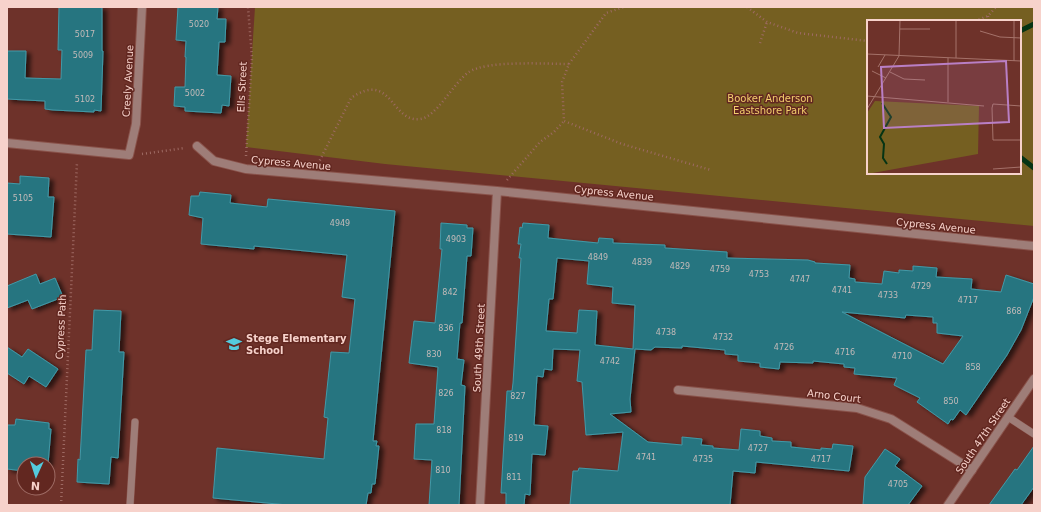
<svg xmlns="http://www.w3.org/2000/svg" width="1041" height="512" font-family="'DejaVu Sans',sans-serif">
	<defs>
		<filter id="shadow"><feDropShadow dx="4.5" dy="2.5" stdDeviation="2" flood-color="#0009"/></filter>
	</defs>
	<rect width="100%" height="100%" fill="#6e322a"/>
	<!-- green -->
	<path fill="#755f21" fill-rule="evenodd" d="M255 7H1034V226L385 164 246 147ZM868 21H1020V173H868Z"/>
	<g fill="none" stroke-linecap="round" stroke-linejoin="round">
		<!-- stream -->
		<path stroke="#053414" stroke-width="5" d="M1020 31 1034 24
			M1020 157 1034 168"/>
	</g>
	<!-- building -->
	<path fill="#287480" stroke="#409aa8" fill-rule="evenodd" filter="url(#shadow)" d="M59 7H102V51H103L101 111 94 110V112L53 110 45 109V101L7 99V51H26L25 78 61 79 62 50H58Z
		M178 7H218L217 19H226L225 42H219L217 75 231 76 229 106 222 105 221 113 185 111V107L174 106 175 87H185L186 57H185L186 41 176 40Z
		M20 176 49 178 48 197H54L51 237 7 234V183L20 184Z
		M200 192 231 195 230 203 267 207 268 199 395 211 373 441H377L376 446H379L375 484H372L371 493H368L366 505H288L213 498 217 448 324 459 328 418 324 417 331 352 349 353 355 299 342 297 347 255 254 246V249L201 244 203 218 189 215 191 196H199Z
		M441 223 467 225V228H473L471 256H467L462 323H460L457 359 464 360 461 385 465 386 459 505H429L432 460 414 459 416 424H434L438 367 409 363 414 321 435 323 442 249H440Z
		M523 223 549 225 548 238 598 243 599 238 613 239V243L665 245V248L727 252V258L808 260 815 262V263L850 265 849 278 855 279V282L882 284 884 271 899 273V270L913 271V266L937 268 936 277 972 279 971 289 1001 292 1006 275 1034 284V297L1021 330 1007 355 966 415 960 410 953 420 951 419 948 424 917 402 920 398 894 385 897 378 854 374 855 368 844 367V364L813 361V363L780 362 779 369 760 367V363L738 361V355L725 354V350L682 346V348L655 347 651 350 635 349 630 399 631 412 610 414 648 442 682 445V437L702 439 701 445 713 446V448L739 450 741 429 760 431V436L772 438V441L791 442V447L821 450V448L832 449 833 444 853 446 849 471 756 462 755 473 733 471 730 505H570L573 471H578L579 468 618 471 623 432 586 435 582 382 577 381 580 350 553 349 552 370 544 369 543 377 537 376 534 425 548 426 545 455 532 454 530 495 525 494 524 505H506V493H501L507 391H512L513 383 521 258H519L521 244H518L520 227 522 228ZM557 258 589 261 587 284 613 287 612 303 635 305 633 349 595 345 597 311 579 310 577 333 546 331 549 299H553ZM842 312 905 318 906 315 933 317V323H937V333L963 336 943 364Z
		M36 274 40 284 55 278 63 297 32 309 28 300 7 308V286Z
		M94 310 121 311 119 352H124L118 458 111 457 109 484 77 482 78 459 80 460 86 350H92Z
		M7 347 22 357 28 349 58 369 46 387 29 376 24 384 7 373Z
		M16 419 49 423V429H51L48 464H24V471L7 469V425H15Z
		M1034 446V487L1021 505H989L1015 469 1017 470Z
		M885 449 900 459 895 466 922 486 908 505H863L865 477Z"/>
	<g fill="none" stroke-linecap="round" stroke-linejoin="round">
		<defs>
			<path id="service" d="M1008 417 1034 434
				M130 505 135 422"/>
			<path id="minor" d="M7 143 129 155 136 124 142 7
				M197 146 214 161 246 169 497 191 1034 246
				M678 390 857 408 891 419 972 470
				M480 505 497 191"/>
			<path id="tertiary" d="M948 505 1034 379"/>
		</defs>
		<!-- service casing -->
		<use href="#service" stroke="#89524a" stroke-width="8"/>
		<!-- minor casing -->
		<use href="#minor" stroke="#89524a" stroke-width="10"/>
		<!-- tertiary casing -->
		<use href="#tertiary" stroke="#89524a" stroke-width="10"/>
		<!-- path -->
		<path stroke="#9e6a63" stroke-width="2.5" stroke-dasharray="1 3" stroke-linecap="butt" d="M747 7 767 22 798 33 868 41
			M988 16V21
			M975 21 988 16 996 7
			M760 43 767 22
			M569 64 606 13 624 7
			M142 154 185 148
			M246 156 252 58 248 7
			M318 164 351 98C392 70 391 123 420 119 437 117 453 83 469 72 487 60 546 64 569 64L562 82 564 121 622 144 711 170
			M507 180 540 142 554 132 564 121
			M61 505 77 162"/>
		<!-- service -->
		<use href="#service" stroke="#9e7d78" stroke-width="7"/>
		<!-- minor -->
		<use href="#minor" stroke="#9e7d78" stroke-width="8"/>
		<!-- tertiary -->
		<use href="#tertiary" stroke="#9e7d78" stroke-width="8"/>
	</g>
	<!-- icons -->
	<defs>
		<symbol id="school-bare" viewBox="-9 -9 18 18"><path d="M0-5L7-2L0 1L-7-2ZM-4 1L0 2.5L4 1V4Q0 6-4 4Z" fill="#54cadd" stroke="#622720" stroke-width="2.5" paint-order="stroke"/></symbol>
	</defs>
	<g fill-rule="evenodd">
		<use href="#school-bare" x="223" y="333" width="22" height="22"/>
	</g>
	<g text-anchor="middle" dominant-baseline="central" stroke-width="3" stroke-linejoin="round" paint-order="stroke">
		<!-- number labels -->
		<g font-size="8" fill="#c3bab8">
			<text x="199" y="24">5020</text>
			<text x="85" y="34">5017</text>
			<text x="83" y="55">5009</text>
			<text x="195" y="93">5002</text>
			<text x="85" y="99">5102</text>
			<text x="23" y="198">5105</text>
			<text x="340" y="223">4949</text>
			<text x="456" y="239">4903</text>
			<text x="598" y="257">4849</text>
			<text x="642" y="262">4839</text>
			<text x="680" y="266">4829</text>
			<text x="720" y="269">4759</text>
			<text x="759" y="274">4753</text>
			<text x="800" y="279">4747</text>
			<text x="921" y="286">4729</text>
			<text x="842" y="290">4741</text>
			<text x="450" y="292">842</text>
			<text x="888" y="295">4733</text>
			<text x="968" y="300">4717</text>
			<text x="1014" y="311">868</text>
			<text x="446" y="328">836</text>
			<text x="666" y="332">4738</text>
			<text x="723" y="337">4732</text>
			<text x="784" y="347">4726</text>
			<text x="845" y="352">4716</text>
			<text x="434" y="354">830</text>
			<text x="902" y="356">4710</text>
			<text x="610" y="361">4742</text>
			<text x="973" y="367">858</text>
			<text x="446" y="393">826</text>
			<text x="518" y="396">827</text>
			<text x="951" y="401">850</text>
			<text x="444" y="430">818</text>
			<text x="516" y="438">819</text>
			<text x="758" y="448">4727</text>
			<text x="646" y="457">4741</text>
			<text x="703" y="459">4735</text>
			<text x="821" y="459">4717</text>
			<text x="443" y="470">810</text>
			<text x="514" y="477">811</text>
			<text x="898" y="484">4705</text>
		</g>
		<!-- street labels -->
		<g font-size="10" fill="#f7d2cb" stroke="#622720">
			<text transform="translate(128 81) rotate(-87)">Creely Avenue</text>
			<text transform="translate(242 87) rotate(-87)">Ells Street</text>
			<text transform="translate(291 163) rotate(5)">Cypress Avenue</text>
			<text transform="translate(614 193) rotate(6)">Cypress Avenue</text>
			<text transform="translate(936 226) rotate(6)">Cypress Avenue</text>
			<text transform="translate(61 327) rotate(-87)">Cypress Path</text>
			<text transform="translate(479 348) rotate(-87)">South 49th Street</text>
			<text transform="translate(834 396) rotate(7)">Arno Court</text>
			<text transform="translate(983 436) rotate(-56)">South 47th Street</text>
		</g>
		<!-- park labels -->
		<g font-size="10" fill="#f3ce6d" stroke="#622720">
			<text x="770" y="98">Booker Anderson<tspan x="770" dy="12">Eastshore Park</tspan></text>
		</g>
		<!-- poi labels -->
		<g font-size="10" font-weight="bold" fill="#f7d2cb" stroke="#622720" text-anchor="start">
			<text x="246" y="338">Stege Elementary<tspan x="246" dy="12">School</tspan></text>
		</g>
	</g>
	<!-- overview -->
	<g transform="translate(867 20)">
		<rect width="154" height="154" fill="#6e322a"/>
		<path d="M8 81 112 86 111 134 0 154V93Z" fill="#755f21"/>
		<path fill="none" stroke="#053414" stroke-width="2" d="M15 83 24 97 13 117 17 124 16 138 20 144"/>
		<path fill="none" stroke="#a5726a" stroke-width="1" d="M89 0V38M33 9H63M113 11 133 17 154 18M0 34 154 41M147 41V0M11 47 18 35M5 51 19 58M23 52 37 59 58 60M0 76 117 86M81 82V38M154 86 126 84 125 88 126 120H154M0 89 32 36 33 0M126 149 154 147"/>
		<path fill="#b97fc5" fill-opacity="0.15" stroke="#b97fc5" stroke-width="2" d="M139 41 142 102 17 108 14 47Z"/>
		<rect width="154" height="154" fill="none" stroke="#f7d2cb" stroke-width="2"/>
	</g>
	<!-- border -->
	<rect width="1041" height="512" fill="none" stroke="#f7d2cb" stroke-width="16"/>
	<!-- north arrow -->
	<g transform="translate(36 476) rotate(183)"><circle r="19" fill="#622720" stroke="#9e6b64"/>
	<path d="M0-3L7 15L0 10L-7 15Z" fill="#54cadd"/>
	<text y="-6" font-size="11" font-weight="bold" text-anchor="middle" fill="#f7d2cb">N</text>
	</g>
</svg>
